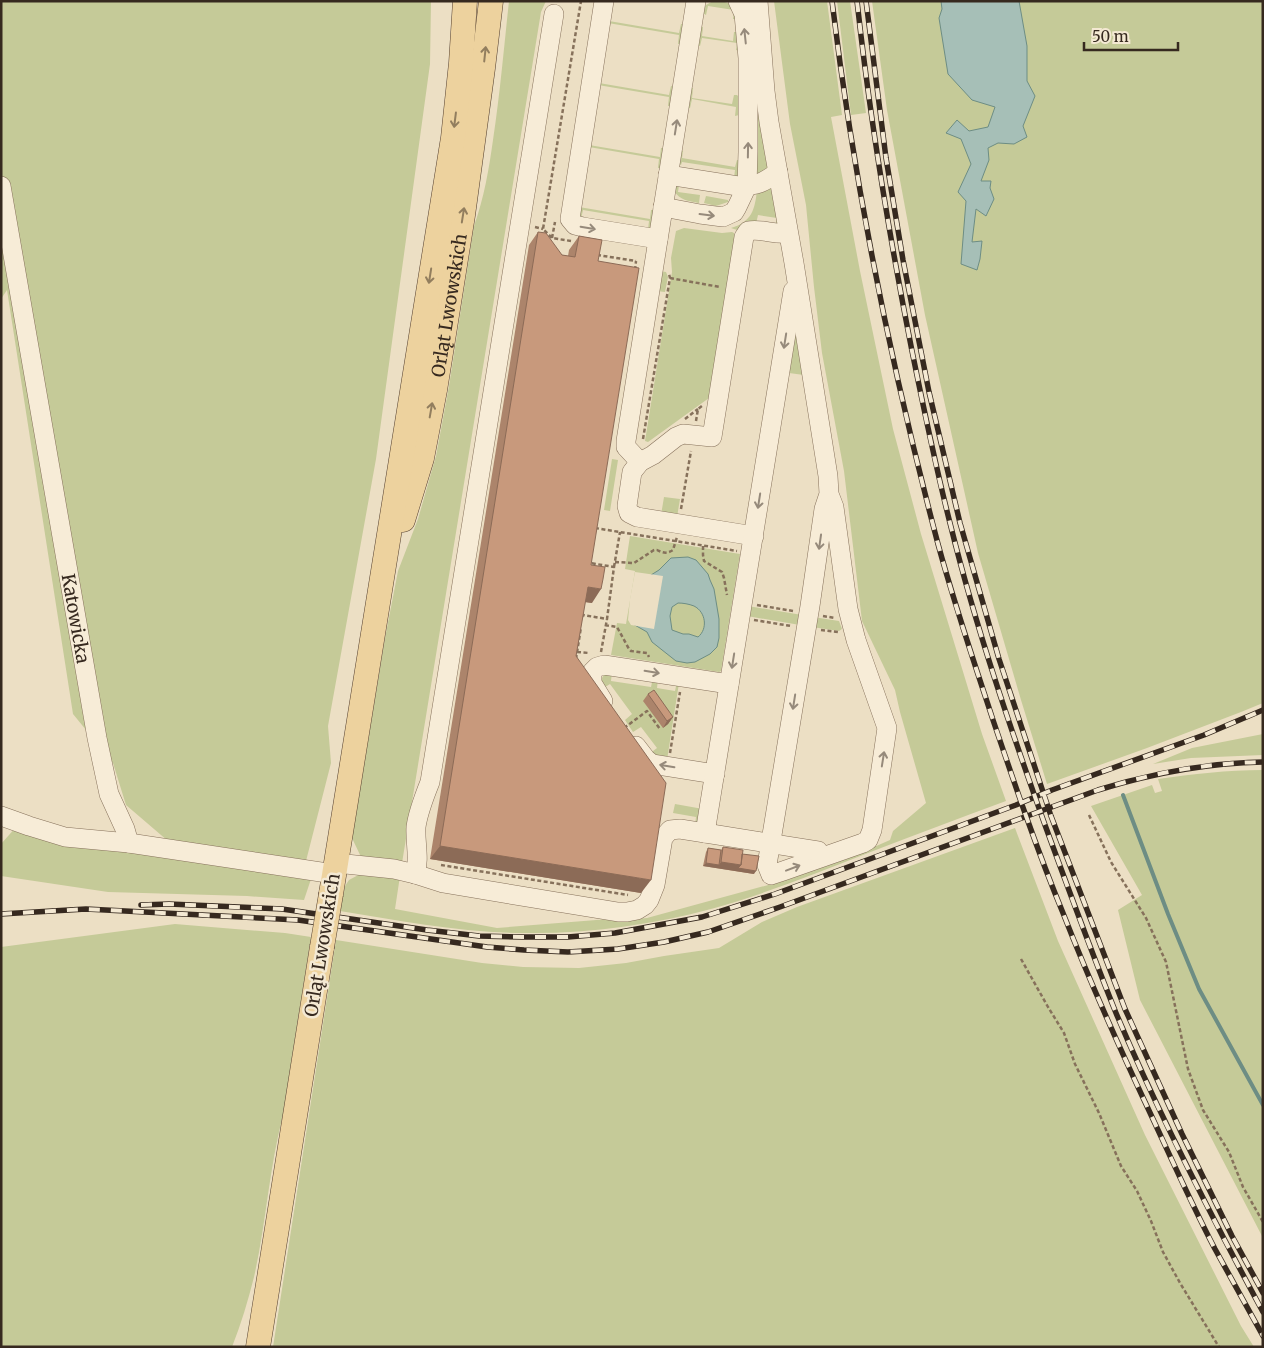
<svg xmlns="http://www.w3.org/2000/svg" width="1264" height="1348" font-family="Merriweather,serif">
	<rect width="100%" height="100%" fill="#ecdfc4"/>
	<!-- green -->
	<path fill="#c5ca98" d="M1 1H431L430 64 376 459 328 726 331 763 306 861 168 841 126 805 113 763 73 714 7 290 1 299Z
		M509 1H546L541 12 402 863 361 857 352 838 385 638 398 571 418 519 436 456 449 386 474 226C484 198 489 169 493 140 500 94 504 47 509 1Z
		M713 1C726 1 738 3 739 19H733L734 10 708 6 706 15 701 12 706 5Z
		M752 1 769 167 756 177Z
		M774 1H827L842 115 831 117 860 271 893 429 921 534 982 734 1006 801C960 818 914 835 868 853 817 873 765 894 711 909 651 925 587 934 524 933 463 933 401 921 340 911L345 886 349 880 362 873 400 876 395 909 497 928 609 919 617 921 647 918 779 882 874 847 890 840 893 831 926 803 900 712 895 690 862 621 844 471 822 353 814 287 806 205 790 124Z
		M837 1H850L866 113 851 115Z
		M872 1H1263V703L1241 712 1147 748 1047 784 1021 700 978 553 925 315 887 110Z
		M609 21 679 33 681 24H684L682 44H678L679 35 608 23Z
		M701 26 703 27 702 36 733 41 734 32H736L739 51 736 50 737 43 702 38 700 46H697Z
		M599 83 669 95 671 86 674 87 672 106H668L669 97 598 85Z
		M691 88H693L692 98 732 104 734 95H737L741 99 739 115 735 116 736 107 692 99 690 108 688 109Z
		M589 145 660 157 661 148H664L660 168H658L659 159 589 147Z
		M681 150 683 151 682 158 735 167 737 160H739L740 177 734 178 735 170 682 162 681 165 679 164Z
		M773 182 781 221 775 228 777 218 758 215 756 224 739 234 737 230 731 228C752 222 755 209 757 190Z
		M674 184 679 185 678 192 700 195 699 203C688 201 680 200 674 191Z
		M706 196 728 200V202L716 206 704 203Z
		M579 207 650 219 651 210H654L655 228 648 230 649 221 583 210 581 219 578 218Z
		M684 228 722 233 732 232 734 233 735 237 709 398 648 442 645 441 672 272 671 258 676 231Z
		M660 271 666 272 668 277 665 292 656 291Z
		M796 315 806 383 803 384 804 375 789 373 788 382 785 380Z
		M612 459 618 460 610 511 604 510Z
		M664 497 680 499 677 517 661 515Z
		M630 536 740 554 721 671 719 672 611 655 617 623 626 624 635 571 625 569Z
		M748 606 802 615 800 625 747 616Z
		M813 617 839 621 842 629 839 631 812 627Z
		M609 672H612L611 681 651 687 653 678 658 679 657 688 675 691 677 682 679 683 667 760 649 754 657 748 641 727 633 732 625 720 632 714 610 684 602 689C600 680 601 676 609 672Z
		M1263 734V755L1191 758 1153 764 1192 748Z
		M1263 770V1238L1140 1000 1118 910 1142 895 1091 806 1152 785 1155 793 1162 791 1158 779C1193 774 1227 770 1263 770Z
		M675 804 703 809 702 822 695 826 696 817 673 813Z
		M17 826 66 843 160 857 312 876 304 900 247 896 108 892 1 876V844Z
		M1015 828 1058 941 1145 1135 1241 1326 1254 1347H273L336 940 482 963 523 967 579 968 626 963 664 956 719 948 762 922 797 907Z
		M175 924 285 933 311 937 283 1115C269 1169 266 1224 254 1277 248 1301 241 1324 232 1347H1V947Z"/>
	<!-- water -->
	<path fill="#a6bfb7" stroke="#6d8d84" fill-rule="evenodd" d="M941 1H1019L1027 46V81L1035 96 1023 126 1027 137 1014 144 998 143 988 148 989 160 981 181H991L990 188 994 199 986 216 976 209 972 242 982 241 980 259 977 270 961 264 966 201 958 192 971 164 961 139 946 133 957 120 969 131 988 127 995 107 972 100 948 74 939 18 942 9Z
		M688 557 696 560 708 574 710 580 714 589 719 619V638L717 647 710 654 695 662 687 663 676 661 652 642 647 632 633 624 651 575 659 570 671 558ZM678 603C683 603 689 604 694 606 706 612 708 629 698 637L689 634H683L672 630 670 616 672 607Z"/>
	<!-- pier -->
	<path fill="#ecdfc4" d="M635 572 663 576 654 629 631 625 628 620 630 599Z"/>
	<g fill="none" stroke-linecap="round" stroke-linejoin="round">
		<!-- stream -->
		<path stroke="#6d8d84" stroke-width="4" d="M1123 795 1168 914 1199 989 1263 1105"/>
		<defs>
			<g id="minor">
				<path d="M604 1 570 219 575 225 583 227 658 239"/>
				<path d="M758 1 765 91 769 122 794 263 828 476 829 494 834 507 848 609 856 640 887 728 872 830 868 840 863 843 783 871 771 875 767 865 810 606 824 509 829 494"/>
				<path d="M668 175 738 186C757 186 763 183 778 172"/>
				<path id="s1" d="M1 186 97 738 109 794 125 829 129 843 334 874"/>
				<path d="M663 207 700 214 723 217 734 212 737 207 747 186 748 152V58L744 14 738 1"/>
				<path d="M640 462 626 447V441L696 1"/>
				<path d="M754 536 637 517 629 513 627 506 632 472 640 462 653 455 676 437 683 434 712 437 744 237 748 231C761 228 774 235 788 233"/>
				<path d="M603 701 592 683V672L597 667 604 665 729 684"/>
				<path d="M636 746 646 759 652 764 715 774"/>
				<path d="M1 816 29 826 65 837 129 843"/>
				<path d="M705 833 793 291"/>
				<path d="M336 863 394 869 415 874 443 883 618 912H627L637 910 645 905 649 900 655 885 663 838 670 830 680 829 818 851 820 857"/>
				<path d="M415 874C420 859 415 843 416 827 418 812 424 797 430 782L554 14"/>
			</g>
			<g id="major">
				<path id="s2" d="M403 520 422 458 435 390 463 215 483 68 491 1"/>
				<path d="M331 894 453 138 461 63 465 1"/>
				<path d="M258 1347 322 947"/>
			</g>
		</defs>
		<!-- minor casing -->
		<use href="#minor" stroke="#86715b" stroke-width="20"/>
		<!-- major casing -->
		<use href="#major" stroke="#543f2f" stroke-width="25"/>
		<!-- path -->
		<path stroke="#86715b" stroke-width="2.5" stroke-dasharray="4 2.5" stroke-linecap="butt" d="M535 227 543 229
			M552 238 555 222
			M571 241 552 238 543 229 581 1
			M597 255 636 261
			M635 270 636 261
			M670 278 720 287
			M685 419 698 409
			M696 421 698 409 702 406
			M643 439 670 278 669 274
			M681 509 691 451
			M595 528 737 551
			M703 546V555L704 561 722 572 724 578 727 595
			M615 562 634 563 654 550H657C663 553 667 554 673 550L677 537
			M614 567 620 532
			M757 605 793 611
			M823 616 835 618
			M582 617 583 615 607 619 614 567 590 563
			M754 620 791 626
			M605 625 617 627 629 649 631 651 647 653 649 657
			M821 630 838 632
			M577 652 589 653
			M601 652 607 619
			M576 659 581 627
			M624 728 647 711 660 729
			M670 753 680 692
			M1089 815 1111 862 1146 918 1166 962 1188 1069 1203 1110 1229 1152 1243 1187 1263 1222
			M441 865 628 895
			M1021 959 1048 1007 1064 1033 1075 1064 1099 1113 1121 1166 1137 1191 1151 1221 1163 1252 1180 1283 1219 1347"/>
		<!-- minor -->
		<use href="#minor" stroke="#f7ecd7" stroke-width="19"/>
		<!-- major -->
		<use href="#major" stroke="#edd29e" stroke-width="24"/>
		<defs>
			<path id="rail" d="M832 1C854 184 891 366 938 544 954 603 974 662 993 720 1015 785 1037 850 1063 913 1088 977 1116 1040 1145 1102 1168 1151 1190 1201 1215 1249 1231 1278 1247 1307 1263 1336
				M857 1C870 119 889 235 912 351 924 410 936 469 951 527 976 628 1010 727 1045 825 1068 888 1091 951 1116 1013 1159 1115 1210 1214 1263 1312
				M866 1 886 158 903 260 929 392 960 523 999 659 1051 816 1125 1009 1182 1134 1232 1236 1263 1293
				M141 905 169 904 282 909 427 930 479 936 522 937H568L615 933 702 917 775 894 1016 805 1052 790 1204 735 1263 710
				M1 914 86 909 298 920 487 947 524 950 568 952 618 949 664 942 708 932 780 907 1098 790C1153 773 1205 763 1263 762"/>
		</defs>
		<!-- rail casing -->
		<use href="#rail" stroke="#36291f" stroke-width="5.5"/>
		<!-- rail -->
		<use href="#rail" stroke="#f4e9d3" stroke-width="4" stroke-dasharray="11" stroke-linecap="butt"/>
		<defs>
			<path id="major-bridge" d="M322 947 331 894"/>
		</defs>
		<!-- major-bridge casing -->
		<use href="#major-bridge" stroke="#543f2f" stroke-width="25" stroke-linecap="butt"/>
		<!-- major-bridge -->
		<use href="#major-bridge" stroke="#edd29e" stroke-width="24"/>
	</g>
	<!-- wall -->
	<path fill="#ac846b" d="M538 232 562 255 568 256 569 250 579 236 598 261 591 565 592 603 585 602 576 656 641 893 430 859 529 245Z
		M648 694 673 717 668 724 663 728 643 701Z
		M723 847 742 854 754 874 703 866 706 852 708 848 721 850Z"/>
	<!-- shaded-wall -->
	<path fill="#8c6b57" d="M588 587 601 589 592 603 578 601Z
		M673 717 668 724 663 728 667 721Z
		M440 846 651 880 641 893 430 859Z
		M721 862 741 865 756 871 754 874 703 866 706 863 719 865Z"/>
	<!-- building -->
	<path fill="#c8997c" stroke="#8c6b57" d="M538 232 546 233 562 255 575 257 579 236 602 240 598 261 639 268 591 565 605 567 603 579 601 589 588 587 576 656 666 783 651 880 440 846Z
		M654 690 673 717 667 721 648 694Z
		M723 847 743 850 741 865 721 862Z
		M708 848 721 850 719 865 706 863Z
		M742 854 759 856 756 871 738 868 741 865Z"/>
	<!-- one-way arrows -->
	<defs><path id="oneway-shaft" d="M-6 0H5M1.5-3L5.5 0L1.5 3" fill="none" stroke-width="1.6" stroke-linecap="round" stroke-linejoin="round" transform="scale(1.25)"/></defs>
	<g stroke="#968a7b">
		<use href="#oneway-shaft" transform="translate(745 36) rotate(-96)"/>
		<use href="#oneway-shaft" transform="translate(676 127) rotate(-81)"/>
		<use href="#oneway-shaft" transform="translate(748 150) rotate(-89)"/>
		<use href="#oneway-shaft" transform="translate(707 215) rotate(7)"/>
		<use href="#oneway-shaft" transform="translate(588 228) rotate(10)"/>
		<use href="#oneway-shaft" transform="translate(785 341) rotate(99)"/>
		<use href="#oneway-shaft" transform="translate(759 501) rotate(99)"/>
		<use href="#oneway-shaft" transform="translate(820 542) rotate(98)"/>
		<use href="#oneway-shaft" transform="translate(733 661) rotate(99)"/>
		<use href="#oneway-shaft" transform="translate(652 672) rotate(9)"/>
		<use href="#oneway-shaft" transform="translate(794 702) rotate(99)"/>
		<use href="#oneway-shaft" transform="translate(883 759) rotate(-81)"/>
		<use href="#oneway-shaft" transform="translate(667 766) rotate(-171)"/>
		<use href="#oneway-shaft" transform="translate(793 868) rotate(-21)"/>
	</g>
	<g stroke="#927e5e">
		<use href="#oneway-shaft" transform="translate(485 54) rotate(-84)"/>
		<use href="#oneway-shaft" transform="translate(455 120) rotate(97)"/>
		<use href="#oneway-shaft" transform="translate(463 215) rotate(-81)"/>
		<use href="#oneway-shaft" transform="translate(430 276) rotate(99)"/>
		<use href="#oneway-shaft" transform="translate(431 410) rotate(-80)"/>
	</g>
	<g text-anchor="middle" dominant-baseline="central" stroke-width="5" stroke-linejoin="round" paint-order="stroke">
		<!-- street labels -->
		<g font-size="18" fill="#36291f" stroke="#f4e9d3">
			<text stroke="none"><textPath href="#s2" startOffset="220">Orląt Lwowskich</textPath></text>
			<text stroke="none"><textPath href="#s1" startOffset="439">Katowicka</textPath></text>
			<text transform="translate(322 945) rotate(-81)">Orląt Lwowskich</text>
		</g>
	</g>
	<!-- border -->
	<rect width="1264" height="1348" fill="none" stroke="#36291f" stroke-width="5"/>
	<!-- scale -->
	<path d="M1084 42v8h94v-8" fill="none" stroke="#36291f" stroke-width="2.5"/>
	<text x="1092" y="42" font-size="15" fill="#36291f" stroke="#f4e9d3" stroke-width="4" paint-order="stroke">50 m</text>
</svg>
